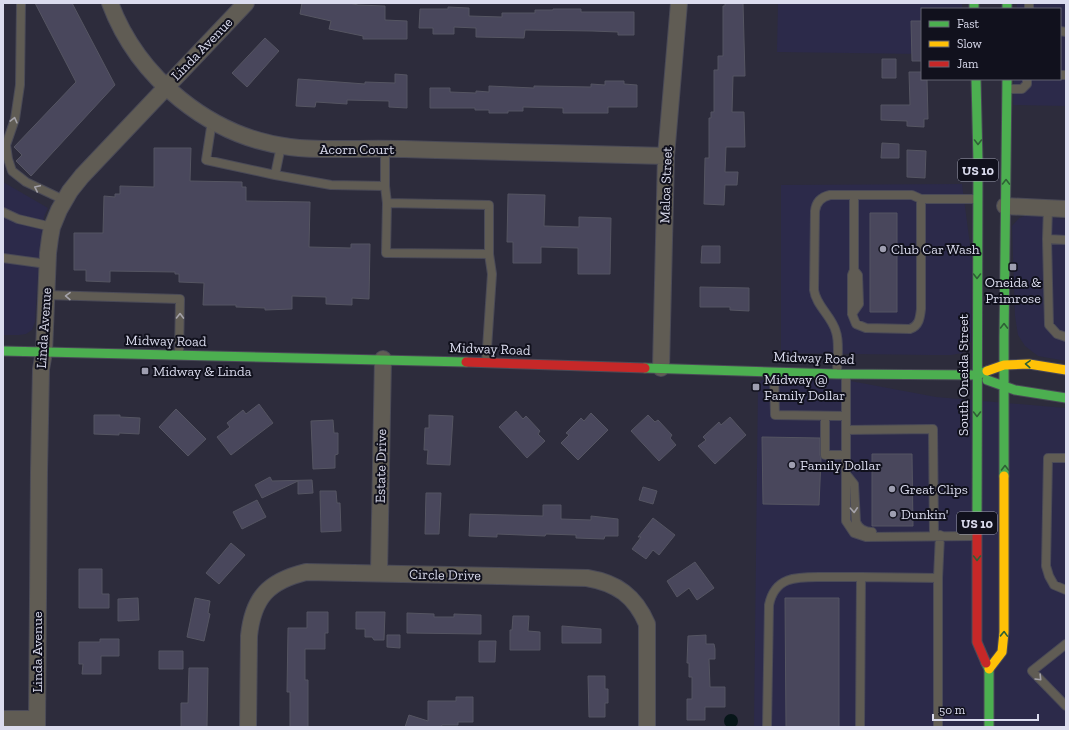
<svg xmlns="http://www.w3.org/2000/svg" width="1069" height="730" font-family="'Zilla Slab',serif">
	<rect width="100%" height="100%" fill="#2d2c3c"/>
	<!-- built -->
	<path fill="#2c2a4a" d="M778 3H962V9H922V54L777 52Z
		M1017 3H1066V106L1013 105 1014 79H1060V9H1017Z
		M3 182 48 208 44 217 40 244 35 322 32 330 26 334 19 335H3Z
		M962 184 972 260 971 341 965 350 962 353 951 355H930L781 353V185Z
		M1027 215 1066 219V361L1038 356 1025 346 1018 335 1015 316 1012 226 1019 218Z
		M781 368 936 397 1066 408V727H754L758 383Z"/>
	<!-- water -->
	<path fill="#071619" d="M724 721a7 7 0 1 1 14 0a7 7 0 1 1-14 0Z"/>
	<!-- building -->
	<path fill="#49475c" stroke="#555562" d="M35 3H72L115 85 31 176 16 161 22 155 14 147 76 82Z
		M302 3H349L358 5 385 6V20L407 21V39H363V36L329 29 331 21 300 14Z
		M725 3H743L745 76H733L732 112H744L745 147H726L725 172H738L737 185H725L724 205 704 204 705 158H709V118H711V112H714V70H718V56H723V6H725Z
		M448 7 469 8V16L502 17V13H535V10H553V9H581V12H634V35H618V32L592 31 525 30 524 38 476 37V28L454 27V34H433V28H419L420 9H448Z
		M911 21H922V61H912Z
		M265 38 279 51 247 87 232 73Z
		M882 59H896V78H882Z
		M909 72H922V79H927L928 119H924V127L907 126V121L881 120V105H910Z
		M395 74 407 75V108L389 107V101L347 100V104L316 102 315 107 296 106 298 79 365 84V82L395 83Z
		M605 81H624V84L637 85V107H608V113H563V108L523 107V111H508V113H489V110H475V108H430V88H450V92L476 93V91L489 92V86L534 88V86L591 87V84L605 85Z
		M882 143 899 144V158H881Z
		M154 148H191L190 181 242 182V187H246V201L310 202 309 247 351 248V244H370L369 299 352 298V305L326 304V297L292 296V309L265 310V308L236 307V305H203L204 283 179 282V274H175V272L110 271V282L86 281V270H74V233H103L104 196 115 197V194H120V186L154 187Z
		M907 150 926 151 925 178 907 177Z
		M508 194 545 195 544 226 579 227V217L611 218 610 274H578V248L541 247V263H513V242H507Z
		M870 213H897V312H870Z
		M702 246H720V263H701Z
		M700 287 749 288V311L730 310V307H700Z
		M259 404 273 423 231 455 217 437 230 427 227 423 243 410 246 414Z
		M176 409 206 439 188 456 159 427Z
		M516 411 523 419 526 416 540 431 538 434 545 441 527 458 499 427Z
		M591 413 608 430 578 460 561 443 569 435 566 433 581 418 584 421Z
		M94 415H120V417L140 418 139 434 119 433V435L94 434Z
		M429 415 453 416 450 465 427 464 428 450H424L425 428H429Z
		M648 415 655 422 658 420 672 435 670 438 676 445 659 461 631 431Z
		M730 417 746 435 715 464 698 446 706 440 703 437 719 422 721 425Z
		M333 420 334 433H338V454L335 455V468L313 469 311 421Z
		M762 437 820 438V455L821 458 819 505 763 504Z
		M872 454H912L913 526H872Z
		M270 477 272 481 312 480 313 493 298 494V481L262 498 255 485Z
		M643 487 657 491 653 504 639 500Z
		M320 491H336L337 503H340L341 531 321 532Z
		M426 493H441L439 534H425Z
		M257 500 266 517 242 529 233 512Z
		M543 505H561V519L591 520V516L618 519V536H605L604 539 576 538V535L546 534 545 536 497 534V537L469 536 470 514 543 516Z
		M653 518 675 535 659 555 653 550 646 559 632 549 641 537H638Z
		M231 543 245 555 219 584 206 573Z
		M695 562 714 588 697 600 689 588 677 597 667 581Z
		M79 569H102V594H109V608H79Z
		M138 598 139 620 118 621V599Z
		M195 598 210 601 208 613 210 614 204 641 187 637Z
		M785 598H839V727H786Z
		M307 612H328V633H325V649H305V680H308V727H290V692H287L288 628H307Z
		M356 612H385L384 640H374L372 637H365V629H356Z
		M407 613 434 614V617H454V614L481 615V634L407 633Z
		M513 616H529L528 631 540 632V650H510V630H512Z
		M562 626 601 629V643H562Z
		M387 635H400V648L387 647Z
		M706 635V644H714L715 649V659H709L710 687H725V707H705V720H687V699H692V677H689V663H687L688 636Z
		M100 639H119V656H101V674H82L83 664H79V642H100Z
		M479 641H496L495 662H479Z
		M159 651H183V669H159Z
		M189 668H208L207 727H181V703H188Z
		M588 676H605V689H608V703H605V717H589Z
		M456 697H473V722H458V725H442L441 727H405L409 715 428 721V701H456Z"/>
	<g fill="none" stroke-linecap="round" stroke-linejoin="round">
		<defs>
			<path id="lane" d="M21 3 20 85 15 119 6 145 8 159 12 171 26 182 64 200
				M1029 9V3
				M1060 31 1066 32
				M1060 75H1066
				M1008 89H1022L1027 84V79
				M212 121 206 160 275 175 281 146
				M275 175 331 185 385 186V148
				M385 186 387 203 386 253 489 254V205L387 203
				M854 195V270L852 275V314L856 324 866 328 910 329C919 326 920 318 921 309V199
				M1048 208 1047 239 1066 240
				M3 212 18 219 52 227
				M1047 239 1049 325 1057 334 1066 337
				M3 258 47 264
				M46 295 180 299 179 355
				M852 314 859 304 858 275 854 270
				M486 363 492 274 489 254
				M774 372 775 415 846 416V374
				M837 374C837 361 840 344 836 332 832 316 816 306 814 290L815 211C816 202 821 197 830 195H912L921 199H977
				M825 416V455H845
				M846 416V521L854 533 866 537 976 536
				M846 430 933 429 934 535
				M1066 458H1048L1046 566 1049 576 1054 585 1066 590
				M846 474 854 484 856 522C859 529 864 532 872 532
				M938 578 940 535
				M1066 644 1032 671 1066 706
				M767 727 769 605C775 575 799 577 824 577 836 577 849 577 861 577
				M860 727 861 577 938 578V727"/>
			<path id="street" d="M110 3C138 78 210 137 290 147 313 150 336 149 358 149 384 148 410 149 436 150 513 152 589 154 666 156
				M1005 206 1066 209
				M661 368 666 156 679 3
				M379 573 383 359
				M3 719H37
				M37 727 39 471 41 369 44 352 48 253 50 238 52 227 59 210 70 191 82 176 246 3
				M248 727 249 636C253 597 269 581 306 572L587 578C617 583 635 596 647 624V727"/>
			<path id="fast" d="M974 3V9
				M1007 3V9
				M976 79 978 162 977 518
				M3 351 466 362
				M645 368 837 374 977 375 987 371
				M987 380 1015 390 1066 398
				M1004 476V337L1007 79
				M986 663 989 669V727"/>
			<path id="slow" d="M987 371 1004 365 1029 364 1066 370
				M989 669 1002 652 1004 632V476"/>
			<path id="jam" d="M466 362 645 368
				M977 518V642L986 663"/>
		</defs>
		<!-- lane casing -->
		<use href="#lane" stroke="#4a4a57" stroke-width="10"/>
		<!-- street casing -->
		<use href="#street" stroke="#4a4a57" stroke-width="18"/>
		<!-- fast casing -->
		<use href="#fast" stroke="#4a4a57" stroke-width="11"/>
		<!-- slow casing -->
		<use href="#slow" stroke="#4a4a57" stroke-width="11"/>
		<!-- jam casing -->
		<use href="#jam" stroke="#4a4a57" stroke-width="11"/>
		<!-- lane -->
		<use href="#lane" stroke="#605c54" stroke-width="8"/>
		<!-- street -->
		<use href="#street" stroke="#605c54" stroke-width="16"/>
		<!-- fast -->
		<use href="#fast" stroke="#4caf50" stroke-width="9"/>
		<!-- slow -->
		<use href="#slow" stroke="#ffc107" stroke-width="9"/>
		<!-- jam -->
		<use href="#jam" stroke="#c62828" stroke-width="9"/>
	</g>
	<!-- one-way arrows -->
	<defs><path id="oneway-chevron" d="M-2-3.5L2.5 0L-2 3.5" fill="none" stroke-width="1.6" stroke-linecap="round" stroke-linejoin="round"/></defs>
	<g stroke="#a4a2a9">
		<use href="#oneway-chevron" transform="translate(14 120) rotate(-76)"/>
		<use href="#oneway-chevron" transform="translate(37 188) rotate(-155)"/>
		<use href="#oneway-chevron" transform="translate(68 296) rotate(-179)"/>
		<use href="#oneway-chevron" transform="translate(180 316) rotate(-89)"/>
		<use href="#oneway-chevron" transform="translate(854 510) rotate(87)"/>
		<use href="#oneway-chevron" transform="translate(1039 678) rotate(46)"/>
	</g>
	<g stroke="#2e6036">
		<use href="#oneway-chevron" transform="translate(978 142) rotate(90)"/>
		<use href="#oneway-chevron" transform="translate(1006 182) rotate(-89)"/>
		<use href="#oneway-chevron" transform="translate(977 276) rotate(90)"/>
		<use href="#oneway-chevron" transform="translate(1004 326) rotate(-89)"/>
		<use href="#oneway-chevron" transform="translate(1028 364) rotate(-177)"/>
		<use href="#oneway-chevron" transform="translate(977 414) rotate(90)"/>
		<use href="#oneway-chevron" transform="translate(1005 468) rotate(-90)"/>
		<use href="#oneway-chevron" transform="translate(977 558) rotate(90)"/>
		<use href="#oneway-chevron" transform="translate(1004 634) rotate(-88)"/>
	</g>
	<!-- markers -->
	<g fill="#9e9eb0" stroke="#11111d" stroke-width="1.5">
		<circle cx="883" cy="249" r="4"/>
		<rect x="1009" y="263" width="8" height="8" rx="2"/>
		<rect x="141" y="367" width="8" height="8" rx="2"/>
		<rect x="752" y="383" width="8" height="8" rx="2"/>
		<circle cx="792" cy="465" r="4"/>
		<circle cx="892" cy="489" r="4"/>
		<circle cx="893" cy="514" r="4"/>
	</g>
	<g text-anchor="middle" dominant-baseline="central" stroke-width="4" stroke-linejoin="round" paint-order="stroke">
		<!-- shield labels -->
		<g fill="#11111d" stroke="#9e9faf" stroke-width="1">
			<rect x="958" y="159" width="40" height="22" rx="3"/>
			<rect x="957" y="512" width="40" height="22" rx="3"/>
		</g>
		<g font-size="13" font-weight="bold" fill="#dbdcee">
			<text x="978" y="170">US 10</text>
			<text x="977" y="523">US 10</text>
		</g>
		<!-- street labels -->
		<g font-size="14" fill="#dbdcee" stroke="#11111d">
			<text transform="translate(202 49) rotate(-46)">Linda Avenue</text>
			<text x="357" y="149">Acorn Court</text>
			<text transform="translate(666 185) rotate(-88)">Maloa Street</text>
			<text transform="translate(44 328) rotate(-86)">Linda Avenue</text>
			<text transform="translate(166 341) rotate(1)">Midway Road</text>
			<text transform="translate(490 349) rotate(2)">Midway Road</text>
			<text transform="translate(814 358) rotate(2)">Midway Road</text>
			<text transform="translate(963 375) rotate(-90)">South Oneida Street</text>
			<text transform="translate(381 466) rotate(-89)">Estate Drive</text>
			<text transform="translate(445 575) rotate(1)">Circle Drive</text>
			<text transform="translate(37 652) rotate(-90)">Linda Avenue</text>
		</g>
		<!-- poi labels -->
		<g font-size="14" fill="#dbdcee" stroke="#11111d" text-anchor="start">
			<text x="891" y="249">Club Car Wash</text>
			<text x="1013" y="282" text-anchor="middle">Oneida &amp;<tspan x="1013" dy="16">Primrose</tspan></text>
			<text x="153" y="371">Midway &amp; Linda</text>
			<text x="764" y="379">Midway @<tspan x="764" dy="16">Family Dollar</tspan></text>
			<text x="800" y="465">Family Dollar</text>
			<text x="900" y="489">Great Clips</text>
			<text x="901" y="514">Dunkin'</text>
		</g>
	</g>
	<!-- border -->
	<rect width="1069" height="730" fill="none" stroke="#dbdcee" stroke-width="8"/>
	<!-- legend -->
	<rect x="921" y="8" width="140" height="72" fill="#11111d" stroke="#626271"/>
	<rect x="929" y="21" width="20" height="6" fill="#4caf50" stroke="#626271"/>
	<text x="957" y="28" font-size="12" fill="#dbdcee">Fast</text>
	<rect x="929" y="41" width="20" height="6" fill="#ffc107" stroke="#626271"/>
	<text x="957" y="48" font-size="12" fill="#dbdcee">Slow</text>
	<rect x="929" y="61" width="20" height="6" fill="#c62828" stroke="#626271"/>
	<text x="957" y="68" font-size="12" fill="#dbdcee">Jam</text>
	<!-- scale -->
	<path d="M933 714v6h105v-6" fill="none" stroke="#dbdcee" stroke-width="2"/>
	<text x="939" y="714" font-size="12" fill="#dbdcee" stroke="#11111d" stroke-width="3" paint-order="stroke">50 m</text>
</svg>
